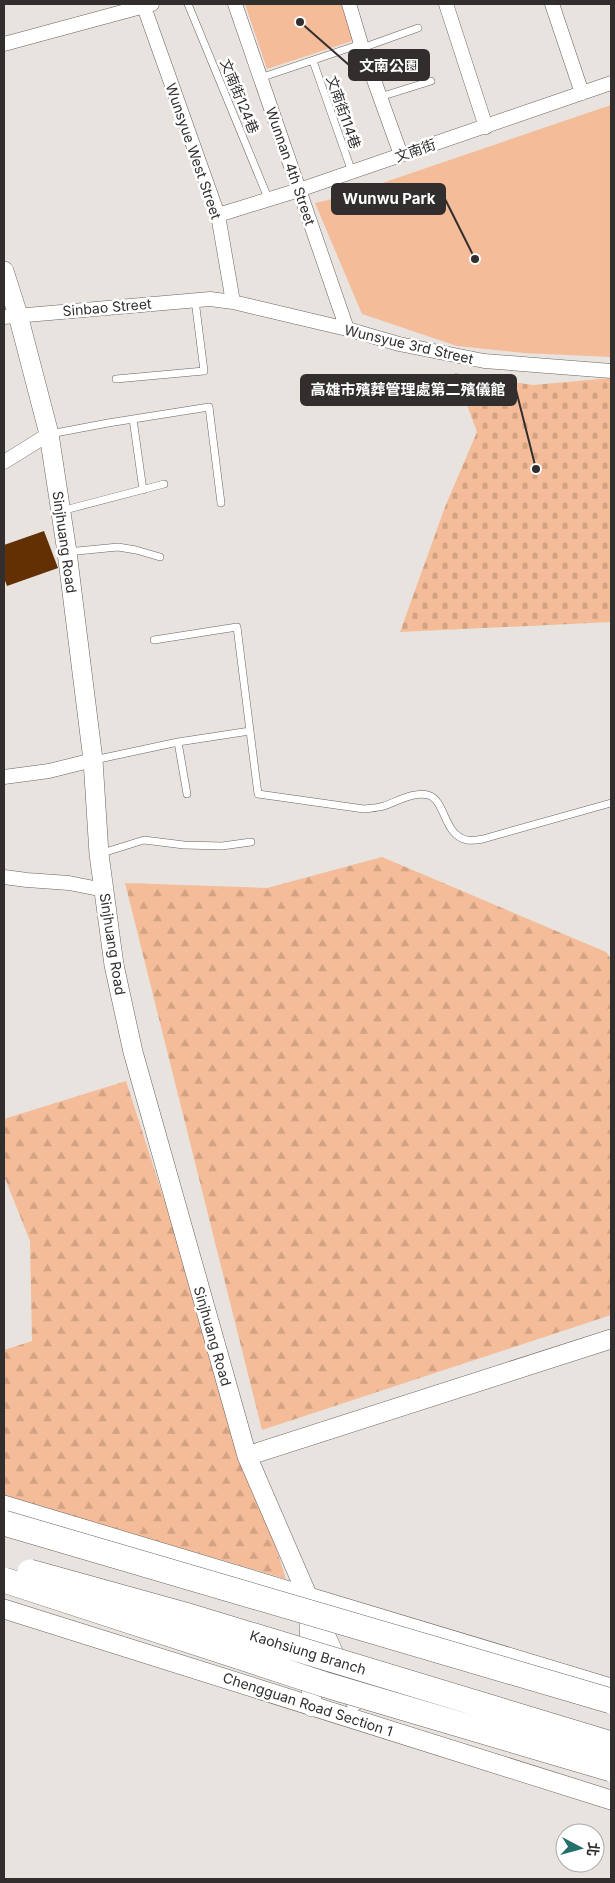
<svg xmlns="http://www.w3.org/2000/svg" width="615" height="1883" font-family="Inter,'Noto Sans TC',sans-serif">
	<defs>
		<pattern id="forest-firs" width="22" height="20" patternUnits="userSpaceOnUse" patternTransform="scale(1.25)"><rect width="22" height="20" fill="#f4bc98"/><path d="M5 1l3.5 6h-7zM16 11l3.5 6h-7z" fill="#d2a283"/></pattern>
		<pattern id="cemetery-stones" width="16" height="16" patternUnits="userSpaceOnUse" patternTransform="scale(1.25)"><rect width="16" height="16" fill="#f4bc98"/><path d="M2 7V4a2 2 0 0 1 4 0v3zM10 15v-3a2 2 0 0 1 4 0v3z" fill="#d2a283"/></pattern>
	</defs>
	<rect width="100%" height="100%" fill="#e9e3df"/>
	<!-- green -->
	<path fill="#f4bc98" d="M245 4H343L355 40 267 69Z
		M611 105V357L524 353 457 346 362 314 315 203 341 197Z"/>
	<!-- forest -->
	<path fill="url(#forest-firs)" d="M382 857 606 952 611 959V1315L262 1430 125 883 267 888Z
		M126 1081 286 1579 4 1496V1350L32 1341 30 1241 4 1176V1119Z"/>
	<!-- cemetery -->
	<path fill="url(#cemetery-stones)" d="M455 373 533 385 611 378V622L400 632 445 507 477 432Z"/>
	<!-- building -->
	<path fill="#623003" d="M44 531 58 568 7 586 4 578V545Z"/>
	<g fill="none" stroke-linecap="round" stroke-linejoin="round">
		<defs>
			<path id="lane" d="M188 4 268 198
				M362 48 418 28
				M313 61 352 172
				M260 78 361 44
				M380 97 431 81
				M116 379 204 371 195 300
				M133 419 143 490
				M50 434 108 423 209 407 221 503
				M61 511 164 484
				M67 552 118 547 136 550 160 557
				M154 640 237 627 250 731
				M178 742 187 794
				M94 760 178 742 250 731 258 794 364 809C371 808 377 808 384 806 396 802 415 791 428 795 446 800 443 835 467 840 472 841 478 840 483 839L611 803
				M99 854 144 840 184 845 222 846 251 842"/>
			<path id="street" d="M143 4 218 215 233 302
				M235 4 347 329
				M349 4 361 44 401 155
				M446 4 486 127
				M552 4 582 93
				M4 44 152 4
				M218 215 299 190 611 83
				M4 317 210 299 233 302 347 329 399 344 484 361 611 371
				M4 462 49 434
				M4 777 49 771 93 760
				M4 877 27 880 69 883 104 890"/>
			<path id="secondary" d="M4 271 18 315 49 434 67 552 93 760 99 854 114 965 133 1052 247 1456 308 1597 312 1707
				M247 1456 611 1339
				M4 1505 611 1688
				M313 1607 355 1701
				M4 1609 611 1800"/>
		</defs>
		<!-- lane casing -->
		<use href="#lane" stroke="#696460" stroke-width="8"/>
		<!-- street casing -->
		<use href="#street" stroke="#696460" stroke-width="15"/>
		<!-- secondary casing -->
		<use href="#secondary" stroke="#696460" stroke-width="20"/>
		<!-- lane -->
		<use href="#lane" stroke="#fff" stroke-width="7"/>
		<!-- street -->
		<use href="#street" stroke="#fff" stroke-width="14"/>
		<!-- secondary -->
		<use href="#secondary" stroke="#fff" stroke-width="19"/>
		<defs>
			<path id="highway-bridge" d="M4 1523 611 1701
				M30 1572 185 1615 611 1744
				M4 1580 323 1684 611 1769"/>
		</defs>
		<!-- highway-bridge casing -->
		<use href="#highway-bridge" stroke="#696460" stroke-width="26" stroke-linecap="butt"/>
		<!-- highway-bridge -->
		<use href="#highway-bridge" stroke="#fff" stroke-width="25"/>
	</g>
	<g text-anchor="middle" dominant-baseline="central" stroke-width="5" stroke-linejoin="round" paint-order="stroke">
		<!-- street labels -->
		<g font-size="14" fill="#312e2d" stroke="#fff">
			<text transform="translate(240 96) rotate(68)">文南街124巷</text>
			<text transform="translate(344 112) rotate(71)">文南街114巷</text>
			<text transform="translate(415 150) rotate(-19)">文南街</text>
			<text transform="translate(194 151) rotate(71)">Wunsyue West Street</text>
			<text transform="translate(291 166) rotate(71)">Wunnan 4th Street</text>
			<text transform="translate(107 307) rotate(-5)">Sinbao Street</text>
			<text transform="translate(409 344) rotate(13)">Wunsyue 3rd Street</text>
			<text transform="translate(65 542) rotate(82)">Sinjhuang Road</text>
			<text transform="translate(113 944) rotate(81)">Sinjhuang Road</text>
			<text transform="translate(213 1336) rotate(74)">Sinjhuang Road</text>
			<text transform="translate(308 1652) rotate(17)">Kaohsiung Branch</text>
			<text transform="translate(308 1704) rotate(18)">Chengguan Road Section 1</text>
		</g>
	</g>
	<!-- callouts -->
	<path fill="none" stroke="#312e2d" stroke-width="2" d="M300 22L349 65M475 259L445 199M536 469L516 390"/>
	<g fill="#312e2d" stroke="#fff" stroke-width="2">
		<circle cx="300" cy="22" r="5"/>
		<circle cx="475" cy="259" r="5"/>
		<circle cx="536" cy="469" r="5"/>
	</g>
	<g fill="#312e2d" stroke="#312e2d" stroke-width="2">
		<rect x="349" y="50" width="80" height="30" rx="5"/>
		<rect x="332" y="184" width="113" height="30" rx="5"/>
		<rect x="301" y="375" width="215" height="30" rx="5"/>
	</g>
	<g font-size="15" text-anchor="middle" font-weight="bold" fill="#fff">
		<text x="389" y="71">文南公園</text>
		<text x="389" y="204">Wunwu Park</text>
		<text x="408" y="395">高雄市殯葬管理處第二殯儀館</text>
	</g>
	<!-- border -->
	<rect width="615" height="1883" fill="none" stroke="#312e2d" stroke-width="10"/>
	<!-- north arrow -->
	<g transform="translate(580 1848) rotate(96)"><circle r="24" fill="#ffffff" stroke="#adabab"/>
	<path d="M0-4L9 19L0 12L-9 19Z" fill="#246e6b"/>
	<text y="-8" font-size="14" font-weight="bold" text-anchor="middle" fill="#312e2d">北</text>
	</g>
</svg>
